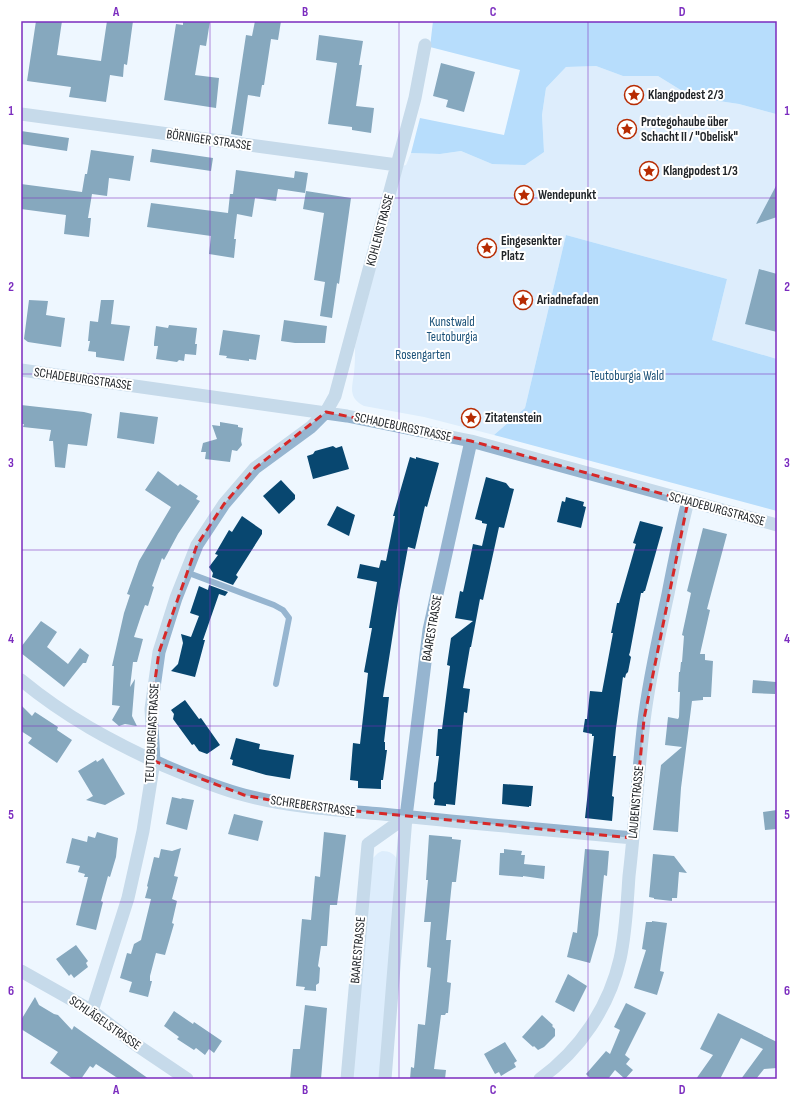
<svg xmlns="http://www.w3.org/2000/svg" width="798" height="1100" font-family="'Sofia Sans Condensed',sans-serif">
	<rect width="100%" height="100%" fill="#eef7ff"/>
	<!-- green -->
	<path fill="#c7e1f8" d="M596 66 623 76H658L692 97 739 104 776 114 777 112V359L712 340 727 279 566 235 525 408 494 435 424 417 364 406C348 398 352 388 354 373 355 364 355 355 355 347L402 166 406 165 411 153 440 154 461 151 492 164 544 152 542 115 546 88 566 67Z
		M382 851C390 851 395 854 398 861L379 1079H352L373 858 378 853Z"/>
	<!-- forest -->
	<path fill="#73bcf8" d="M433 21H777V112L776 114 739 104 692 97 658 76H623L596 66 566 67 546 88 542 115 544 152 525 165 492 164 461 151 440 154 411 153 420 118 504 135 520 70 430 47Z
		M566 235 727 279 712 340 777 359V511L494 435 525 408Z"/>
	<!-- building -->
	<path fill="#084770" d="M36 21H62L57 55 101 61 107 21H133L127 65 124 64 123 77 110 75 106 102 69 97 71 87 27 81Z
		M183 21H210L206 46 200 45 195 75 219 78 216 108 164 100 176 24 183 25Z
		M255 21H281L278 40 271 39 264 85H262L260 97 248 95 242 136 231 134 246 35 252 36Z
		M319 35 363 41 359 65H362L356 106 374 108 371 133 352 130V127L328 124 337 63 316 60Z
		M441 63 475 72 464 112 446 107 448 100 433 96Z
		M21 131 69 138 67 151 21 144Z
		M152 149 213 158 211 171 150 162Z
		M91 150 134 156 130 181 109 178 107 196 92 194 88 218H91L89 237 64 234 66 215 21 209V184L82 192 85 174H87Z
		M236 170 294 178 295 171 308 173 305 193 278 189 276 201 255 198 252 217 237 214 234 239H236L234 258 209 254 211 236 147 227 151 203 228 213 230 194H233Z
		M777 184V217L756 224Z
		M306 191 351 198 339 284 337 283 332 318 320 316 325 282 314 280 324 213 303 209Z
		M759 269 777 274V332L745 324Z
		M29 300 48 301 46 315 65 318 61 347 28 342 24 339Z
		M101 300H114L111 324 130 326 124 361 96 357V352L88 351 90 341H88L90 321 98 322Z
		M284 320 327 326 325 343H295L281 341Z
		M169 325 197 328 195 344H197L196 355 185 354 184 361 179 360 177 362 156 359 158 346H154V343L156 326 168 328Z
		M223 330 260 335 256 360 249 359V361L226 358 227 356 219 355Z
		M21 405 84 412 92 414 87 446 68 444 65 468 55 467 53 441H49L51 430 23 427 24 424H21Z
		M120 412 158 417 154 444 117 438Z
		M220 422 238 425V427L243 428 241 441 242 445 237 451 232 450 230 462 205 459 206 452H201L203 443 217 439 212 425 220 426Z
		M333 446 336 448 342 446 349 469 313 479 307 456 313 454 315 451Z
		M410 457 416 459V457L439 463 427 507 425 506 415 549 408 547 398 601 383 697H389L384 742H385V750H387L383 780H381V789L358 788V781L350 780 353 743 360 744 368 673 364 672 372 628H369L377 582 357 578 360 564 379 568 381 560 386 561 395 516H393Z
		M158 471 178 486 180 484 198 496 196 499 200 501 178 534 164 560 162 558 152 586 154 587 148 606 145 605 141 616 134 637 143 639 137 662H133L130 687 135 679 132 716 137 726 125 724 119 726 112 720 120 706 112 705 114 666H112L124 613 130 595 127 594 139 561 171 507 145 490Z
		M486 477 506 483 510 488 514 489 504 528 499 527 483 600 480 599 471 647H470L463 688 470 689 467 713 464 712 455 805 446 804V806L434 805 435 800 433 798 434 783 436 781 439 756H436L438 729H442L450 666 447 665 451 638 473 621 455 618 460 591 463 592 473 544 482 546 487 524 482 523V521L475 519Z
		M281 480 295 495V499L279 514 263 496Z
		M566 497 584 502 583 506 586 507 581 528 557 522 562 501 565 502Z
		M337 506 355 515 349 536 327 525Z
		M242 516 262 530V534L236 575 238 577 233 585 212 577 213 573 209 567 218 555 215 554 229 530 232 532Z
		M640 521 663 527 645 591H644L643 593H641L630 652 629 655 631 657 628 672 626 674 625 678 623 677 616 728 613 756H616L612 796 614 797 612 821 585 818 594 736H592V734L583 732 585 719H587L590 691 602 692 613 633H611L617 603H619L636 544 633 543Z
		M703 528 727 534 707 609 710 610 700 654H705V660L713 661 711 697H703V700L692 701 681 788 678 832 653 830 661 765 682 747 665 745 668 717 678 719 679 717 680 692H678L679 672H680L681 662H682L684 636 682 635 691 593 687 591Z
		M209 585 228 592 225 596 219 594 203 640H205L195 677 171 671 178 664 183 643 181 634 191 637 199 616 190 613 199 586 208 590Z
		M41 621 57 632 47 647 68 664 80 648 89 655 86 663H83L64 687 21 653V647Z
		M753 680 776 682 775 694 752 693Z
		M185 700 199 719 201 718 220 745 207 754 199 751 194 744 192 745 173 719 174 714 171 710Z
		M21 705 32 716 35 712 58 727 57 730 72 740 57 763 28 743 32 738 21 731Z
		M236 738 260 744 259 749 294 755 290 779 266 775 232 765 233 760 230 759Z
		M103 758 125 794 105 805 86 800 93 796 78 771 96 760 97 762Z
		M503 784 533 786 531 806H529V807L502 804Z
		M172 797 181 799 182 798 194 800 187 830 166 824Z
		M777 810V829L765 830 763 812Z
		M234 814 263 821 258 841 228 834Z
		M97 832 118 838 116 857 110 877 108 876 101 901 103 902 96 930 76 925 88 877H84L85 874 78 872 80 866 66 863 72 838 87 842 88 836 95 838Z
		M324 832 346 835 337 905H330L327 946H321L318 966 320 968 319 983 316 985V991L304 990 305 987 296 986 302 919 311 920 315 876 320 877Z
		M429 835 452 837V839L461 840 456 882H452L446 940H451L447 982 451 983 448 1013H446L445 1015H441L434 1069 446 1070 445 1079H410L411 1067 414 1068 418 1024 425 1025 431 968 427 967 431 922H424L428 880H426Z
		M181 848 174 876 178 877 172 899 177 901 172 923 174 924 165 955 156 953 150 976V981H152L148 997 129 992 132 982 120 978 127 953 131 954 134 944 141 940 151 899 145 898 148 887 147 886 154 857 159 858 161 849 172 851Z
		M504 849 522 851 521 855H525L524 864 545 866 544 879 523 876V877L499 875 500 853H504Z
		M585 849 609 851 607 876 604 875 598 935 590 963 567 957 573 932 577 933Z
		M653 854 674 856 687 873 679 872 677 898H672V901L654 899V898L649 897Z
		M652 921 667 923 660 971 664 972 657 995 634 988 646 950 642 949 646 922H652Z
		M76 945 88 961 86 963 88 967 74 978 71 974 69 976 56 959Z
		M568 974 587 986 574 1012 555 1002Z
		M35 997 39 1005 54 1014 58 1015 72 1030 74 1026 149 1079H119L96 1064 93 1068 90 1066 81 1079H73L50 1063 58 1052 21 1029V1020Z
		M626 1003 646 1013 625 1055 630 1059 626 1064 633 1070 625 1079 615 1070 608 1079H591L586 1074 606 1051 610 1054 620 1030 614 1027Z
		M305 1005 327 1008 321 1079H290L293 1049H300Z
		M174 1011 193 1024 194 1022 222 1041 214 1053 209 1049 205 1055 196 1048 194 1050 177 1039 179 1037 164 1026Z
		M718 1013 777 1042V1068L764 1069 756 1079H741L763 1049 741 1038 720 1079H696L713 1055 700 1049Z
		M542 1015 553 1025 552 1026 555 1029V1036L544 1047 538 1050 534 1046 533 1047 522 1037Z
		M505 1042 517 1061 514 1063 516 1067 501 1076 499 1072 495 1074 484 1054Z"/>
	<g fill="none" stroke-linecap="round" stroke-linejoin="round">
		<!-- service -->
		<path stroke="#96b5d0" stroke-width="6" d="M186 572 274 605 283 610 289 618 276 684"/>
		<!-- minor -->
		<path stroke="#96b5d0" stroke-width="13" d="M21 114 397 165
			M21 370 347 416 471 441 777 525
			M21 680C66 717 112 742 165 766 191 777 217 788 244 795 289 807 336 810 382 814 466 823 550 830 633 838
			M21 971 92 1011 135 1044 187 1079
			M92 1011 128 898 143 831 154 761 151 709 159 652 176 598 197 545 224 504 255 468 311 427 326 412 335 396 415 98 425 45
			M347 1079 368 844 406 817
			M385 1079 406 817 429 630 471 441
			M540 1079C580 1050 609 1007 620 959 626 932 627 904 629 876 635 825 638 772 644 721 649 678 659 636 668 594 674 563 680 532 688 501"/>
	</g>
	<!-- marked area -->
	<path d="M0 0H798V1100H0ZM326 412 471 441 688 501 644 719 633 838 295 805 244 795 154 761 151 709 159 652 197 545 224 504 255 468Z" fill="#eef7ff" fill-opacity=".55" fill-rule="evenodd"/>
	<path fill="none" stroke="#d62828" stroke-width="3" stroke-dasharray="8 5" stroke-linejoin="round" d="M326 412 471 441 688 501 644 719 633 838 295 805 244 795 154 761 151 709 159 652 197 545 224 504 255 468Z"/>
	<!-- grid -->
	<path fill="none" stroke="#7b2cbf" stroke-width="1" stroke-opacity="0.55" d="M210 21V1079M399 21V1079M588 21V1079M21 198H777M21 374H777M21 550H777M21 726H777M21 902H777"/>
	<!-- icons -->
	<defs>
		<symbol id="sight-ring" viewBox="-11 -11 22 22"><circle r="9.5" fill="#fff" stroke="#b72c03" stroke-width="1.5"/><path d="M0-6L1.8-2.2L6-1.7L2.9 1.2L3.7 5.4L0 3.3L-3.7 5.4L-2.9 1.2L-6-1.7L-1.8-2.2Z" fill="#b72c03"/></symbol>
	</defs>
	<g fill-rule="evenodd">
		<use href="#sight-ring" x="623" y="84" width="22" height="22"/>
		<use href="#sight-ring" x="616" y="118" width="22" height="22"/>
		<use href="#sight-ring" x="638" y="160" width="22" height="22"/>
		<use href="#sight-ring" x="513" y="184" width="22" height="22"/>
		<use href="#sight-ring" x="476" y="237" width="22" height="22"/>
		<use href="#sight-ring" x="512" y="289" width="22" height="22"/>
		<use href="#sight-ring" x="460" y="407" width="22" height="22"/>
	</g>
	<g text-anchor="middle" dominant-baseline="central" stroke-width="4" stroke-linejoin="round" paint-order="stroke">
		<!-- poi labels -->
		<g font-size="13" font-weight="bold" fill="#212529" stroke="#fff" text-anchor="start">
			<text x="648" y="95">Klangpodest 2/3</text>
			<text x="641" y="122">Protegohaube über<tspan x="641" dy="15">Schacht II / "Obelisk"</tspan></text>
			<text x="663" y="171">Klangpodest 1/3</text>
			<text x="538" y="195">Wendepunkt</text>
			<text x="501" y="241">Eingesenkter<tspan x="501" dy="15">Platz</tspan></text>
			<text x="537" y="300">Ariadnefaden</text>
			<text x="485" y="418">Zitatenstein</text>
		</g>
		<!-- street labels -->
		<g font-size="13" fill="#212529" stroke="#fff">
			<text transform="translate(209 140) rotate(8)">BÖRNIGER STRASSE</text>
			<text transform="translate(380 230) rotate(-75)">KOHLENSTRASSE</text>
			<text transform="translate(83 379) rotate(8)">SCHADEBURGSTRASSE</text>
			<text transform="translate(403 427) rotate(12)">SCHADEBURGSTRASSE</text>
			<text transform="translate(717 509) rotate(15)">SCHADEBURGSTRASSE</text>
			<text transform="translate(432 628) rotate(-80)">BAARESTRASSE</text>
			<text transform="translate(152 733) rotate(-87)">TEUTOBURGIASTRASSE</text>
			<text transform="translate(636 802) rotate(-85)">LAUBENSTRASSE</text>
			<text transform="translate(313 806) rotate(8)">SCHREBERSTRASSE</text>
			<text transform="translate(358 950) rotate(-85)">BAARESTRASSE</text>
			<text transform="translate(105 1023) rotate(35)">SCHLÄGELSTRASSE</text>
		</g>
		<!-- park labels -->
		<g font-size="13" fill="#1b5178" stroke="#fff">
			<text x="452" y="322">Kunstwald<tspan x="452" dy="15">Teutoburgia</tspan></text>
			<text x="423" y="355">Rosengarten</text>
			<text x="627" y="376">Teutoburgia Wald</text>
		</g>
	</g>
	<!-- border -->
	<rect width="798" height="1100" fill="none" stroke="#ffffff" stroke-width="44"/>
	<rect x="22" y="22" width="754" height="1056" fill="none" stroke="#7b2cbf" stroke-width="1.5"/>
	<g font-size="13" text-anchor="middle" font-weight="bold" fill="#7b2cbf">
		<text x="116" y="16">A</text>
		<text x="305" y="16">B</text>
		<text x="493" y="16">C</text>
		<text x="682" y="16">D</text>
		<text x="11" y="115">1</text>
		<text x="787" y="115">1</text>
		<text x="11" y="291">2</text>
		<text x="787" y="291">2</text>
		<text x="11" y="467">3</text>
		<text x="787" y="467">3</text>
		<text x="11" y="643">4</text>
		<text x="787" y="643">4</text>
		<text x="11" y="819">5</text>
		<text x="787" y="819">5</text>
		<text x="11" y="995">6</text>
		<text x="787" y="995">6</text>
		<text x="116" y="1094">A</text>
		<text x="305" y="1094">B</text>
		<text x="493" y="1094">C</text>
		<text x="682" y="1094">D</text>
	</g>
</svg>
